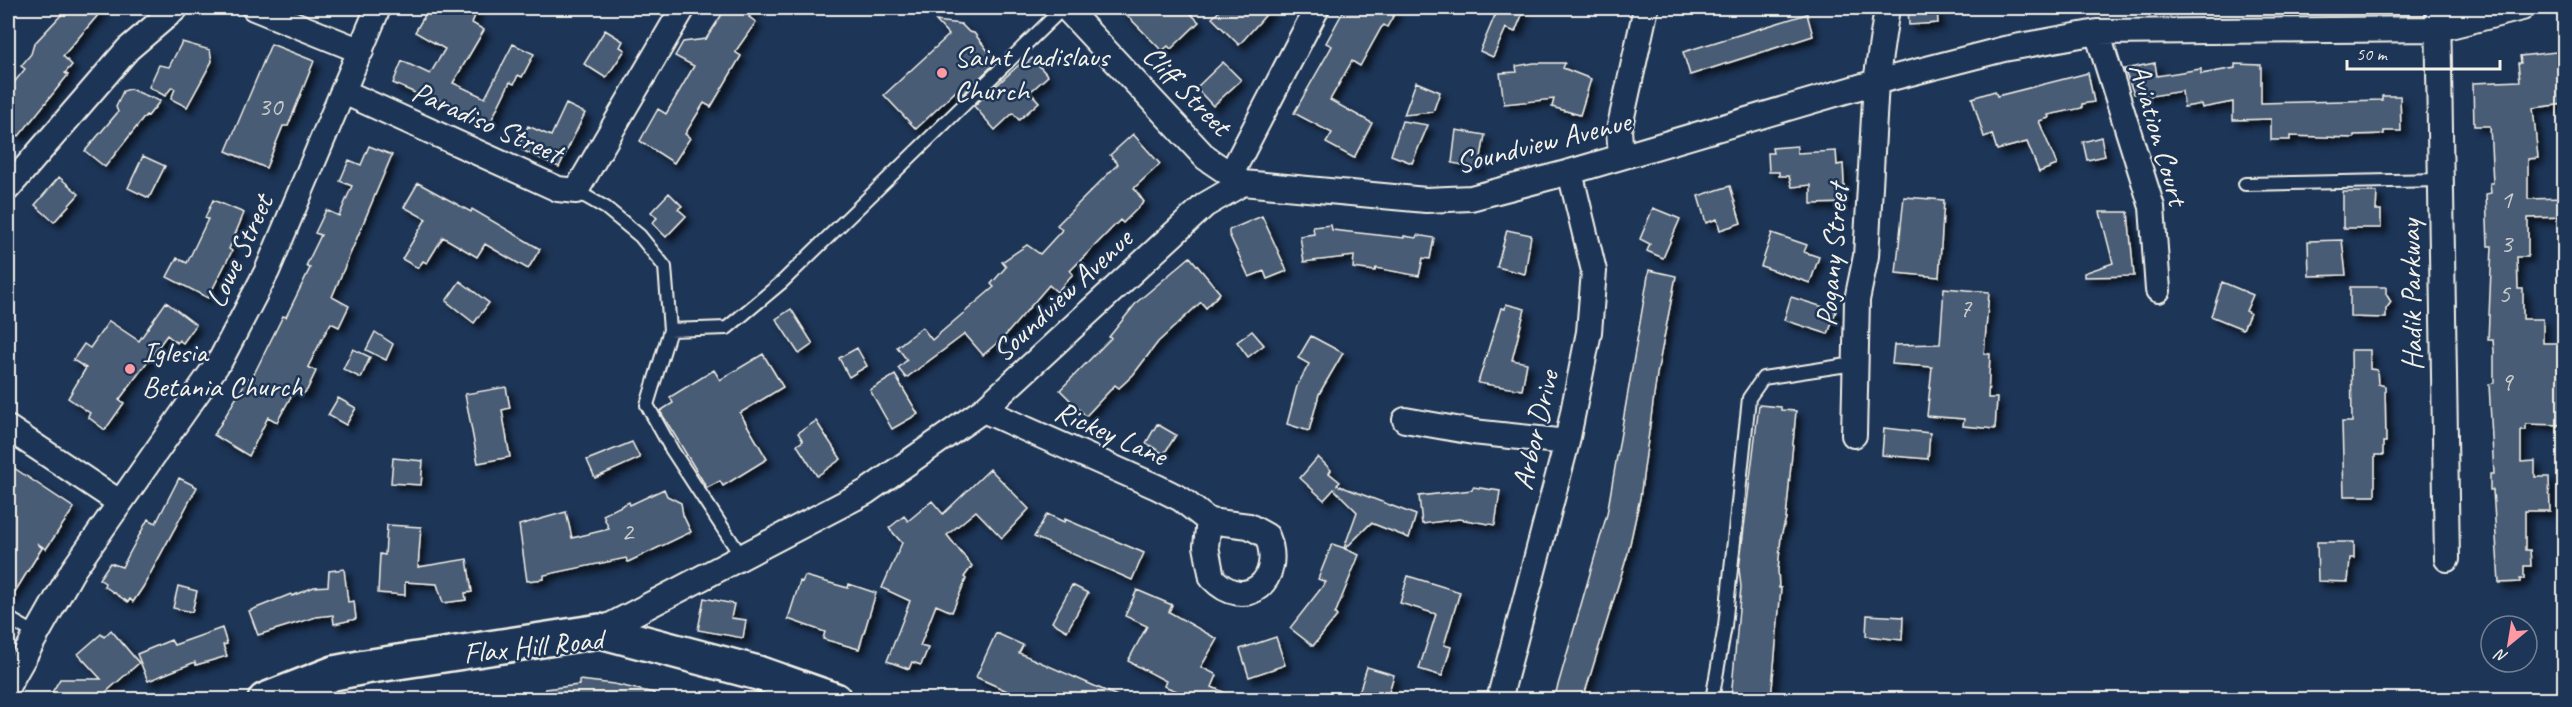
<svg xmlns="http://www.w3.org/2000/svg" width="2572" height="707" font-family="Caveat,sans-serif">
	<defs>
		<filter id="shadow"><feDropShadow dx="5.5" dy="5.5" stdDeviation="3" flood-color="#0009"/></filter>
	</defs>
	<rect width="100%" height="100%" fill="#1d3557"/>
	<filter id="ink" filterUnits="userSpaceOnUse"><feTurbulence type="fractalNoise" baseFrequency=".0167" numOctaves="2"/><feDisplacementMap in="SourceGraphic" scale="12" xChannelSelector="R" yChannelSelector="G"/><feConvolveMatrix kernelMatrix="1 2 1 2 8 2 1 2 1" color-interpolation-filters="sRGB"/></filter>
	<g filter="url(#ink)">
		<!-- building -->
		<path fill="#485b74" stroke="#f4f1e8" stroke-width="1.5" filter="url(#shadow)" d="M72 8H104L63 56 72 65 65 73 68 75 19 136 8 127V90L25 69 21 66 31 54 34 44 64 12 66 15Z
			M429 8H478L472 23 484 30 453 83 485 98 513 44 534 54 522 77 518 75 514 84 510 82 489 125 435 98 433 101 393 83 402 61 430 74 445 49 415 32Z
			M726 8H755L749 17 756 22 735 52 741 56 711 107 704 103 685 134 690 138 674 163 640 141 658 109 666 114 694 66 675 56 683 42 706 39Z
			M1120 8H1185L1199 22 1171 49 1168 46 1162 51Z
			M1223 8H1272L1239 45 1212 18Z
			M1345 8H1394L1392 11 1395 13 1387 27 1384 25 1381 28 1360 66 1352 61 1330 100 1372 123 1354 158 1326 143 1332 133 1294 113 1332 46 1326 43Z
			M1498 8H1525L1515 32 1506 28 1493 57 1480 51Z
			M1908 8H1937L1938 23 1909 25Z
			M1807 14 1813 36 1690 75 1683 52Z
			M936 21 961 24 969 32 974 33 992 56 993 65 963 94 958 89 916 129 884 95 949 35Z
			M605 30 623 41 620 47 625 50 606 78 584 64Z
			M182 42 210 50 212 61 187 107 171 99 175 89 172 87 165 96 149 87 159 65 169 67Z
			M271 44 314 61 288 126H283L266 168 226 151Z
			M2565 51V104L2533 108 2538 158 2528 159V199L2565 198V217L2528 218V257H2517L2518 289H2523V319H2543V343H2565V425L2526 424V430H2521V462L2535 461V477H2549L2550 511H2525V550H2530L2531 566H2524V579H2520V582L2499 583 2493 490H2490V474H2494L2489 384 2494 383V351L2493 340H2488L2492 246H2488L2486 194 2491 193 2490 183H2493L2490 126H2474L2473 83 2520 81 2518 63H2521L2520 56Z
			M1032 58 1048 76 1030 92 1039 102 1019 120 1013 113 995 130 974 106 1021 63 1024 66Z
			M1223 62 1241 80 1213 106 1196 88Z
			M1534 63H1565L1563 68 1591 79 1580 115 1552 107 1554 99 1504 104 1500 73 1517 72 1516 66Z
			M2155 63 2157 76 2201 69V74L2235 68V64L2261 65V103L2382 100V96H2400L2401 131H2384V134L2354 135V138L2290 136V140H2271V119L2233 120V102L2202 108 2201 104 2184 107 2182 91 2146 97 2145 93 2134 94 2124 69Z
			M2088 73 2094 102 2082 104V108L2048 115 2049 118 2039 121 2057 165 2039 172 2027 142 1997 150 1992 134 1984 137 1972 98 1995 91 1997 96Z
			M1416 82 1440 92 1433 112 1404 115Z
			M130 89 160 101 148 116 146 115 105 167 85 151 118 112 116 107 123 91Z
			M566 104 585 113 559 167 522 150 523 147 519 145 528 126 551 136Z
			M1402 121 1428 125 1412 163 1391 155Z
			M1456 130 1485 135 1479 168 1452 163Z
			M1133 134 1160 164 1134 188 1144 202 1123 223 1120 220 1070 271 1073 274 1057 292 1049 285 1004 337 983 355 965 334 906 378 898 368 907 360 897 347 922 327 932 340 994 287 991 284 1006 267 1002 262 1027 245 1040 254 1062 230 1057 225 1118 164 1110 155Z
			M2101 137 2105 156 2087 160 2083 142Z
			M369 146 392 155 332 297 349 306 339 327 331 323 323 337 308 367 316 371 307 390 302 395 294 391 277 422 268 417 249 456 214 435 248 378 251 380 283 316 286 317 310 268 306 266 321 235 315 233 326 210 339 216 352 186 340 181 349 160 361 165Z
			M1797 146V153L1836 151 1837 165 1843 164 1845 203 1811 204V185L1792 187 1789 176H1779V172H1769L1768 153H1773L1772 148Z
			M143 156 165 166 149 198 128 188Z
			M59 177 79 194 54 222 35 205Z
			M418 183 471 212 472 209 540 249 528 269 485 244 477 257 443 237 427 263 423 261 418 268 402 259 426 219 404 207Z
			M1730 186 1741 223 1720 230 1717 219 1706 223 1698 196Z
			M2343 192H2377L2376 210H2381V228H2343Z
			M669 193 682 206 678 209 686 216 666 237 652 223 657 218 651 212Z
			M1904 197 1944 200 1939 277 1896 273Z
			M213 200 244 213 229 249 232 251 208 298 167 277 177 258 187 263 208 219 205 218Z
			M1653 208 1680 219 1663 258 1647 251 1650 244 1640 239Z
			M2100 212H2128L2134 276 2084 277V273L2113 263Z
			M1262 216 1287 271 1267 279 1264 271 1249 277 1229 234V230Z
			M1331 225 1332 230 1404 238V236L1416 238 1417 235 1434 238 1430 259 1423 258 1419 276 1376 268 1375 271 1353 268 1354 256 1304 262 1300 236 1314 234 1313 227Z
			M1507 230 1531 235 1525 274 1497 267Z
			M1772 233 1807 245 1804 252 1819 257 1810 283 1761 266Z
			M2342 240 2346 275 2309 276 2308 241Z
			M1190 257 1220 293 1206 308 1201 302 1158 342 1133 375 1119 388 1115 385 1086 416 1060 390 1111 338 1109 337 1137 302Z
			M1649 270 1676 276 1657 374 1640 498 1628 553 1583 699H1554L1607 514Z
			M460 281 489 303 474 323 446 301Z
			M2222 282 2253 295 2246 311 2250 313 2243 329 2211 316Z
			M2350 287H2386V294L2391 302 2386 309V318L2350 317Z
			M1944 288 1989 292 1984 354H1990L1988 398H1997L1995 429 1963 426 1964 419 1927 416 1932 367 1892 364 1894 345 1940 344Z
			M1791 297 1836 311 1828 334 1784 320Z
			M166 302 196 325 183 343 179 340 177 343 167 335 119 400 124 403 105 430 88 417 90 413 68 398 86 368 73 360 84 344 90 348 109 321 139 341Z
			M1506 304 1525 309 1512 360 1527 363 1522 390 1478 383 1501 308 1505 309Z
			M791 309 813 344 799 354 776 319Z
			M1252 331 1264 345 1248 357 1237 342Z
			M375 332 393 344 386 360 366 350Z
			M1311 336 1343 353 1319 394 1309 431 1287 424 1297 386 1309 364 1298 358Z
			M857 348 867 366 849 377 839 358Z
			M353 349 370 357 361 378 343 369Z
			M2351 350H2370V369L2377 370 2378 384 2385 386 2386 442H2383V455H2375V496H2344L2342 422H2352Z
			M763 354 783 387 740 413 767 459 723 486 720 481 707 488 660 411 673 403 670 397 714 370 720 380Z
			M895 375 918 414 892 429 870 390Z
			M506 387 510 408 502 410 510 457 478 463 465 394Z
			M338 398 356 408 346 425 328 415Z
			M1759 405 1781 407V410L1796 411 1786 518 1781 536 1778 570 1779 588H1781L1771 699H1731L1741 587 1739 569Z
			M816 421 841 459 817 476 797 445 803 441 798 433Z
			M1157 424 1176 435 1164 454 1146 443Z
			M1884 428 1930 433 1928 459 1882 455Z
			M632 442 640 458 595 478 587 460Z
			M1318 457 1331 470 1329 473 1340 482 1337 485 1416 515 1409 538 1371 523 1345 549 1359 555 1335 614 1337 616 1313 646 1290 628 1326 582 1318 579 1332 544 1344 548 1357 512 1334 489 1324 500 1300 478Z
			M393 458 423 461 421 485 391 483Z
			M8 464 74 508 46 549 37 543 42 548 8 603Z
			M990 469 1029 509 1002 538 976 511 947 535 972 566 964 577 966 579 952 612 936 605 920 646 928 648 921 665 912 662 909 669 887 661 910 601 882 588 902 543 889 528 904 516 908 521 932 501 943 514Z
			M179 478 197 487 143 587 133 602 130 599 128 602 104 586 105 583 99 579 110 563 122 567 148 519 156 523Z
			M1473 487 1500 491 1495 525 1459 519 1422 524 1419 496 1472 490Z
			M664 489 667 496 681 503 683 515 691 532 628 562 626 558 544 575V579L527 581 519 525 566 512 572 538 609 529 603 515 629 502 630 505Z
			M1047 514 1064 522 1065 519 1144 553 1132 580 1034 537Z
			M387 525 421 527 418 567 467 559 472 592 465 593 466 600 443 603 437 584 405 582V595L378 593 380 554 385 555Z
			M2317 542H2354V558H2350L2348 582 2318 581Z
			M344 569 348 602 354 601 356 619 334 624 333 615 316 617 258 635 249 611 291 594 292 596 314 587 328 586 329 571Z
			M805 576 848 588 849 584 876 593 859 649 823 639 825 632 788 619 800 581 802 582Z
			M1408 576 1460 592 1444 645 1451 647 1442 676 1419 669 1436 614 1400 603Z
			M1072 585 1088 593 1067 631 1052 622Z
			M178 586 197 591 192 612 173 608Z
			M1137 590 1172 605 1169 612 1217 639 1201 667 1217 675 1212 687 1239 699H1197L1164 686 1166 681 1128 661 1147 626 1125 616Z
			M704 598 734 604 731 618 746 620 743 638 698 630Z
			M1867 615 1903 617 1902 640 1866 636Z
			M222 628 227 644 223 645 227 656 196 665 195 662 148 681 137 654 171 640 174 645Z
			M111 630 139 663 98 699H48L60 679H101L78 654 101 634 104 637Z
			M996 633 1023 645 1019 653 1124 699H1025L976 677Z
			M1276 637 1285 665 1249 677 1240 649Z
			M1367 667 1394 675 1387 699H1357Z
			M579 680 614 684 654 693 653 699H546L545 689 579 685Z"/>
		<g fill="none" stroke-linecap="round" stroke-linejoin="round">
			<defs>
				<path id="service" d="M2245 184 2441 180
					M576 191 606 208 640 236 665 267 670 330 647 405 672 450 741 556
					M670 330 727 328 782 282 1063 8
					M8 618 36 634
					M1712 700 1725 626 1749 398 1763 378 1854 364"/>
				<path id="minor" d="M254 8 361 51
					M1066 8 1206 158 1243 183
					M2438 8 2447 559
					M2097 32 2152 207 2158 290
					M344 92 558 189 576 191 683 8
					M1621 157 1619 130 1646 8
					M1231 174 1317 8
					M8 188 128 49 176 8
					M983 410 1157 487 1181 499 1209 521 1249 526 1267 536C1285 579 1246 614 1212 578L1206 546 1209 521
					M1405 420 1473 432 1567 442
					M8 428 119 502
					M1854 435 1857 300 1866 256 1876 82 1887 8
					M600 631 866 492 983 410 1205 205 1243 183 1426 200 1471 198 1570 172 1876 82 2004 49 2097 32 2438 29 2522 8
					M8 685 73 570 221 359 267 271 378 8
					M1499 700 1567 442 1589 332 1594 271 1570 172"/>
				<path id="secondary" d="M265 700 334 673 365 667 600 631 758 673 835 700"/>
			</defs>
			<!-- service casing -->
			<use href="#service" stroke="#f4f1e8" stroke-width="16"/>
			<!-- minor casing -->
			<use href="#minor" stroke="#f4f1e8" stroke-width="28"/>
			<!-- secondary casing -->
			<use href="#secondary" stroke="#f4f1e8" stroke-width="38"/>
			<!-- service -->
			<use href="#service" stroke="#1d3557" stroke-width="12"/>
			<!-- minor -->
			<use href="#minor" stroke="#1d3557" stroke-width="24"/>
			<!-- secondary -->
			<use href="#secondary" stroke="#1d3557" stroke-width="33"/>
		</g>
	</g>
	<!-- markers -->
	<g fill="#ff9aa2" stroke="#1d3557" stroke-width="2">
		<circle cx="942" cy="73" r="6"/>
		<circle cx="130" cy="369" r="6"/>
	</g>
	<g text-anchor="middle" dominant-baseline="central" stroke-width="5" stroke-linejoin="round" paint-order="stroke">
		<!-- number labels -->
		<g font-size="27" fill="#c9cccb">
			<text x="270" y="106">30</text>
			<text x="2506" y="199">1</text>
			<text x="2506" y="243">3</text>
			<text x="2504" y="293">5</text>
			<text x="1965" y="308">7</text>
			<text x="2506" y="381">9</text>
			<text x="627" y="531">2</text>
		</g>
		<!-- poi labels -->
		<g font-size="30" fill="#f4f1e8" stroke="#1d3557" text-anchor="start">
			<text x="954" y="56">Saint Ladislaus<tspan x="954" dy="34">Church</tspan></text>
			<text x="142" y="352">Iglesia<tspan x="142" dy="34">Betania Church</tspan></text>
		</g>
		<!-- street labels -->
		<g font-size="30" fill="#f4f1e8" stroke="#1d3557">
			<text transform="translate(1187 90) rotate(46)">Cliff Street</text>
			<text transform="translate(487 122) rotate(24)">Paradiso Street</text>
			<text transform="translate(2159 134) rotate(74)">Aviation Court</text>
			<text transform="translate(1543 142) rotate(-14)">Soundview Avenue</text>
			<text transform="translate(239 251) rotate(-65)">Lowe Street</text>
			<text transform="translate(1832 255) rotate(-85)">Pogany Street</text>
			<text transform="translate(1062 295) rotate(-43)">Soundview Avenue</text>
			<text transform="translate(2411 295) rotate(-91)">Hadik Parkway</text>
			<text transform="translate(1535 430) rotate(-77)">Arbor Drive</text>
			<text transform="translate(1111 433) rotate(24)">Rickey Lane</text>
			<text transform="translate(533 646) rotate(-6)">Flax Hill Road</text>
		</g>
	</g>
	<!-- margin -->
	<rect width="2572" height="707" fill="none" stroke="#1d3557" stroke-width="30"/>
	<rect x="15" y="15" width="2542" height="677" fill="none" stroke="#f4f1e8" stroke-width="2" filter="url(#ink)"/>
	<!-- north arrow -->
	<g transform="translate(2509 644) rotate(210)"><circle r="28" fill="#1d3557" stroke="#738091" stroke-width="1.5"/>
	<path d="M0-4.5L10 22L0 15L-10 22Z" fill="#ff9aa2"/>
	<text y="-9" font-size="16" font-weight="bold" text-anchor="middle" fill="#f4f1e8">N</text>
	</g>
	<!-- scale -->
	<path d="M2347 60v9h153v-9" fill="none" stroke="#f4f1e8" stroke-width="3"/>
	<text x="2356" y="60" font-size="18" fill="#f4f1e8" stroke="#1d3557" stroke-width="4.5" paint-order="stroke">50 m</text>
</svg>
